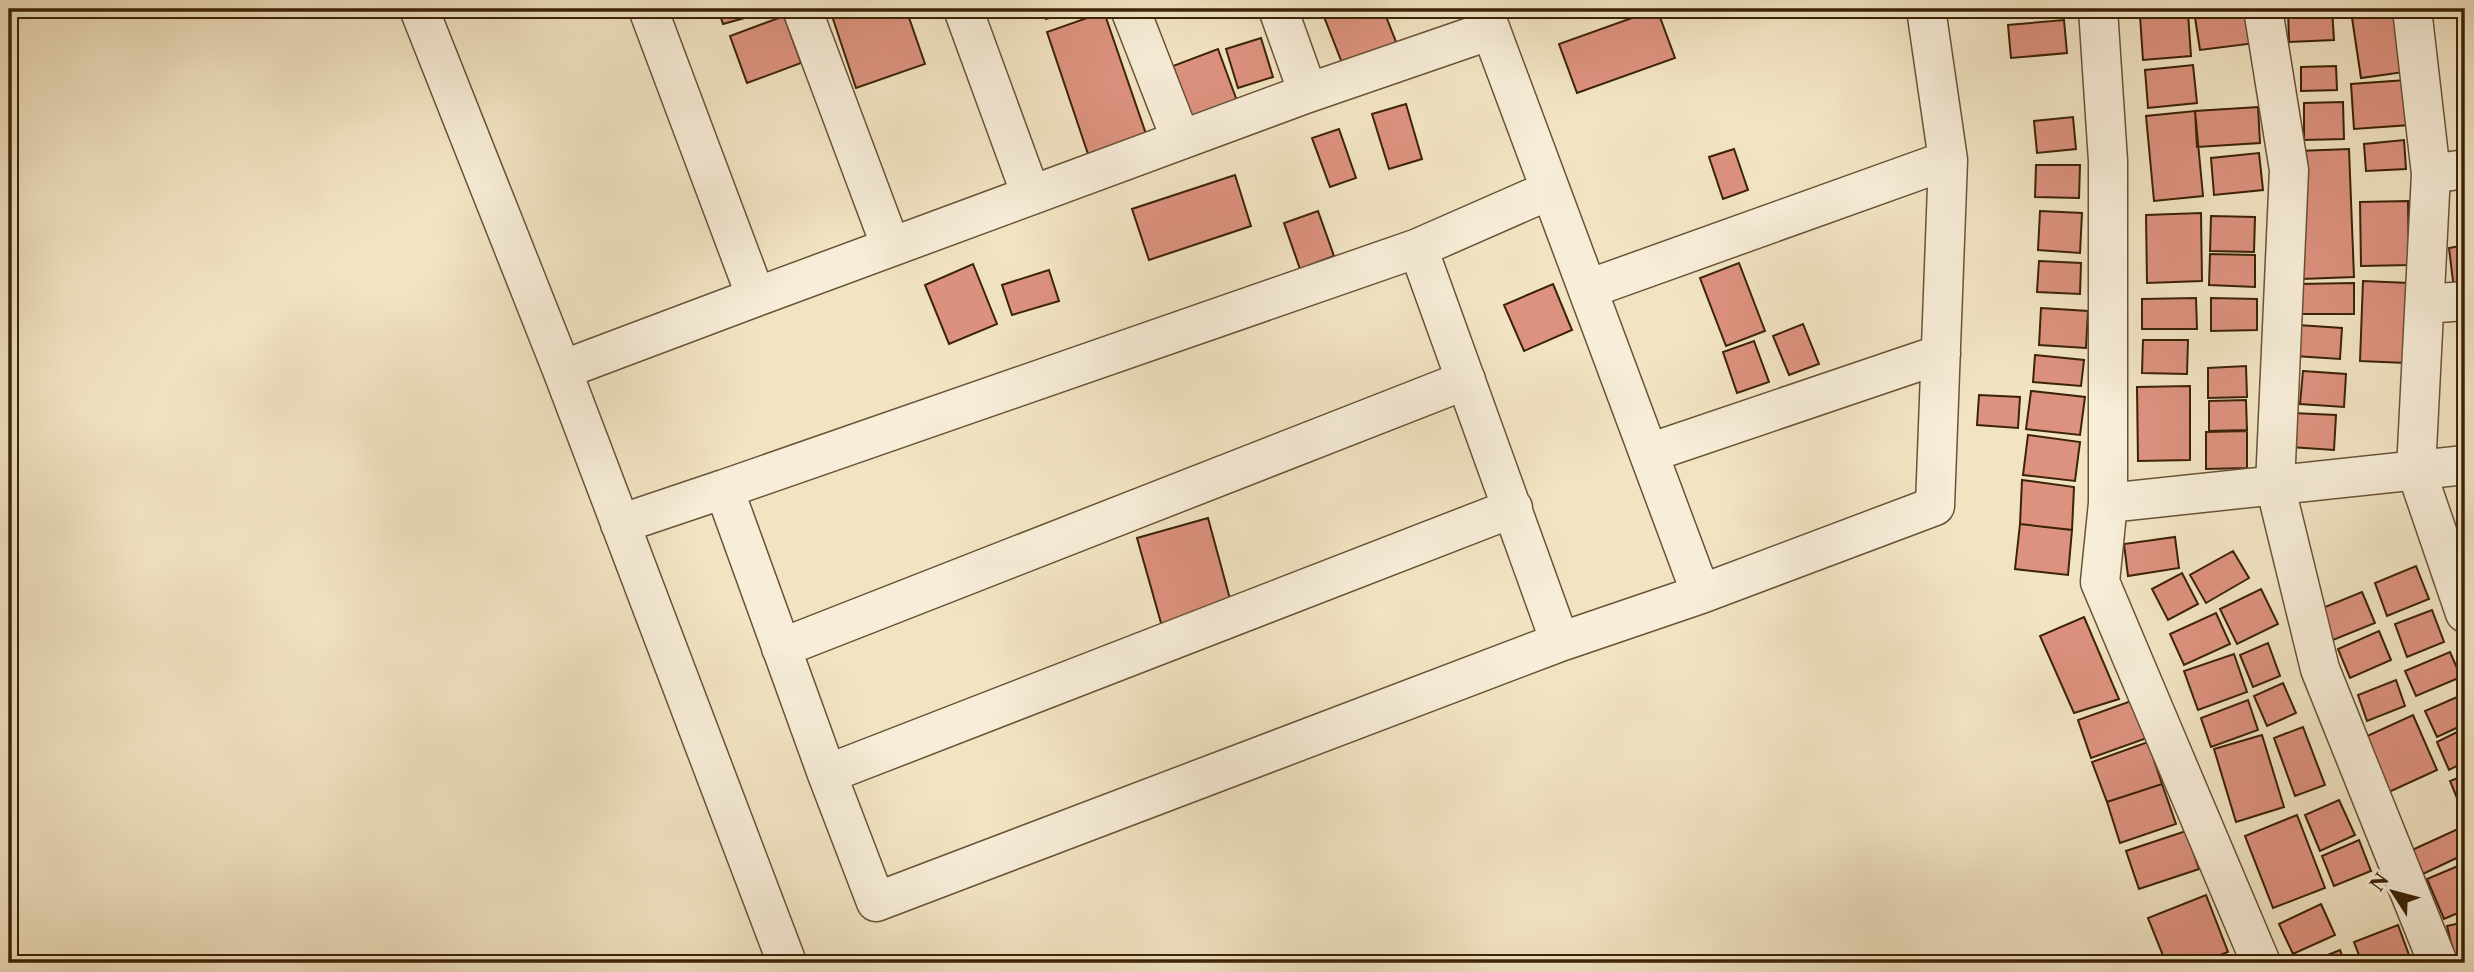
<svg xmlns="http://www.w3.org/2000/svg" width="2474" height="972" font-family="'Libre Caslon Text',serif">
	<rect width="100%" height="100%" fill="#f2e4c3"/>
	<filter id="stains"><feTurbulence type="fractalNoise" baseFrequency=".00286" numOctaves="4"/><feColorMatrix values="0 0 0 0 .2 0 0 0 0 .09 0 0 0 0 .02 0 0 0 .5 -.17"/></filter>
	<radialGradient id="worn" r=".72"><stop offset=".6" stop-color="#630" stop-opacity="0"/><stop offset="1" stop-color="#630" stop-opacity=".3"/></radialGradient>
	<!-- building -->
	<path fill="#dd927f" stroke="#3b2307" stroke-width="2" d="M718 9H777L723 24Z
		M843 9H906L925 64 856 88 831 13Z
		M1043 9H1081L1046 19Z
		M1336 9H1383L1398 47 1344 68 1323 14Z
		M1657 9 1675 58 1577 93 1559 44Z
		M2210 9H2253L2256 43 2200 50 2194 11Z
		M2288 9H2332L2334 40 2289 42Z
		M2364 9H2394L2404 72 2361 78 2351 11Z
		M1104 12 1146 134 1088 154 1047 32Z
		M2188 13 2191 56 2143 60 2140 16Z
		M784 16 801 63 747 83 730 36Z
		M2064 20 2067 53 2011 58 2008 25Z
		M1261 38 1273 77 1238 88 1226 49Z
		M1218 49 1237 101 1192 118 1173 66Z
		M2193 65 2197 103 2148 108 2145 70Z
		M2336 66 2337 90 2301 91V67Z
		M2406 80 2410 125 2354 129 2351 84Z
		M2343 102 2344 139 2304 140V103Z
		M1406 104 1422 159 1389 169 1372 114Z
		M2258 107 2260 143 2197 147 2195 111Z
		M2195 111 2203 196 2154 201 2146 116Z
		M2073 117 2076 149 2037 153 2034 121Z
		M1339 129 1356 178 1330 187 1312 138Z
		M2404 140 2406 169 2366 171 2364 144Z
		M1734 149 1748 190 1723 199 1709 157Z
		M2349 149 2354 277 2302 279 2298 151Z
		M2259 153 2263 190 2214 195 2211 158Z
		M2036 165H2080L2079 198 2035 197Z
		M1235 175 1251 226 1149 260 1132 209Z
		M2408 201 2409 265 2361 266 2360 202Z
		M1318 211 1334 256 1300 269 1284 223Z
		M2040 211 2082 213 2080 253 2038 250Z
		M2201 213 2202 281 2147 283 2146 215Z
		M2211 216 2255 217 2254 252 2210 251Z
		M2465 245V297L2455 298 2449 248Z
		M2210 254 2255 255V287L2209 285Z
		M2039 261 2081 263 2080 294 2037 292Z
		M1739 263 1765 331 1726 346 1700 278Z
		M973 264 997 324 949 344 925 285Z
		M1049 270 1059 301 1012 315 1002 285Z
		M2363 281 2409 283 2406 363 2360 361Z
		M2354 283V314H2298V284Z
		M1553 284 1572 330 1524 351 1504 305Z
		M2196 298 2197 329H2142V299Z
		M2211 298 2257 299V330L2211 331Z
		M2041 308 2088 311 2086 348 2039 345Z
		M1803 324 1819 364 1789 375 1773 336Z
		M2298 325 2342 328 2340 359 2295 356Z
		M2143 340H2188L2187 374 2142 373Z
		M1754 341 1769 382 1737 393 1723 352Z
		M2035 355 2084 360 2081 386 2033 382Z
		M2246 366 2247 397 2208 398V368Z
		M2303 371 2346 374 2344 407 2300 404Z
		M2190 386V460L2138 461 2137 387Z
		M2031 391 2085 397 2080 435 2026 429Z
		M1979 395 2020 397 2018 428 1977 425Z
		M2246 400 2247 430 2209 431V401Z
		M2292 413 2336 415 2334 450 2290 447Z
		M2247 431V468L2206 469V432Z
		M2028 435 2080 442 2075 481 2023 475Z
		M2022 480 2074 487 2072 530 2020 524Z
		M1208 518 1233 610 1163 630 1137 538Z
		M2020 524 2072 530 2068 575 2015 569Z
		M2175 537 2179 568 2128 576 2124 544Z
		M2233 551 2249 578 2206 603 2190 575Z
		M2416 566 2429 599 2387 616 2375 583Z
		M2182 573 2198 604 2168 620 2152 589Z
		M2261 589 2278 624 2237 644 2220 609Z
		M2362 592 2375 623 2333 640 2320 609Z
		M2432 610 2444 642 2407 657 2395 624Z
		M2216 613 2230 644 2184 665 2170 634Z
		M2084 617 2119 699 2074 713 2040 636Z
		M2379 631 2391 660 2350 678 2338 649Z
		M2268 643 2280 676 2253 687 2240 655Z
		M2450 652 2461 677 2416 696 2405 671Z
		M2234 654 2247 692 2198 710 2184 671Z
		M2396 680 2405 706 2367 721 2358 695Z
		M2283 683 2296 713 2267 726 2254 696Z
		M2464 694 2465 724 2437 737 2425 711Z
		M2134 700 2147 738 2091 758 2078 720Z
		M2248 700 2258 730 2211 747 2201 718Z
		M2413 715 2437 770 2389 792 2365 737Z
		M2303 727 2325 785 2295 796 2274 738Z
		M2465 728V762L2449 770 2437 742Z
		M2262 735 2284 807 2236 822 2214 749Z
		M2148 742 2162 784 2107 802 2092 762Z
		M2465 775V814L2464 815 2450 781Z
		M2162 784 2176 824 2120 843 2107 802Z
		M2339 800 2355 835 2320 851 2305 815Z
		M2297 815 2325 888 2273 908 2245 836Z
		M2460 828 2465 840V854L2423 874 2412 850Z
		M2186 831 2199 869 2139 889 2126 851Z
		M2359 840 2371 871 2334 886 2322 856Z
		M2465 863V910L2444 919 2427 879Z
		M2206 895 2228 952 2199 963H2166L2148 918Z
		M2321 904 2335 935 2293 954 2279 924Z
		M2465 922V957L2455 960 2447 926Z
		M2398 925 2409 955 2388 963H2362L2354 942Z
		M2340 950 2345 963H2308Z"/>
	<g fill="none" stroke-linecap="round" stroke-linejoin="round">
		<defs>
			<path id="street" d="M419 9 562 370 787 963
				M648 9 756 297 1308 93 1491 30
				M802 9 891 247
				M963 9 1031 195
				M1130 9 1181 140
				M1278 9 1308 93
				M1483 9 1701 594
				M2098 9 2108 161V503L2100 582 2261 963
				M2263 9 2289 170 2275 485 2320 669 2438 963
				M2412 9 2431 174 2416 470 2465 613
				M2431 174 2465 169
				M1550 190 1418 248 724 489 827 774 876 902 1560 642 1701 594 1935 506 1948 160 1926 9
				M1418 248 1560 642
				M1588 289 1948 160
				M2425 304 2465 301
				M562 370 756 297
				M1649 453 1941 354
				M2108 503 2465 465
				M620 524 724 489
				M781 648 1466 380
				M827 774 1513 508"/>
		</defs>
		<!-- street casing -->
		<use href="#street" stroke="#695336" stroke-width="41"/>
		<!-- street -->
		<use href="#street" stroke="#f7edd8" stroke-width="38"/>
	</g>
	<!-- margin -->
	<rect width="2474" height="972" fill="none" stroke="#f2e4c3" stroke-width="35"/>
	<rect x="10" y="10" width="2453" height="951" fill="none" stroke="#3b2307" stroke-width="3.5"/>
	<rect x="18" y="18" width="2439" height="937" fill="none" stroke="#3b2307" stroke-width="2"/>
	<!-- north arrow -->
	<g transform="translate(2393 892) rotate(306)" stroke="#f7edd8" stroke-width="5" paint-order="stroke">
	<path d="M0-5L12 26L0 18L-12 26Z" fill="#3b2307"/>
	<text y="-10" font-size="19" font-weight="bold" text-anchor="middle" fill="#3b2307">N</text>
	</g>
	<rect width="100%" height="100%" filter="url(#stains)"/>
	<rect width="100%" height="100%" fill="url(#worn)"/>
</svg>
